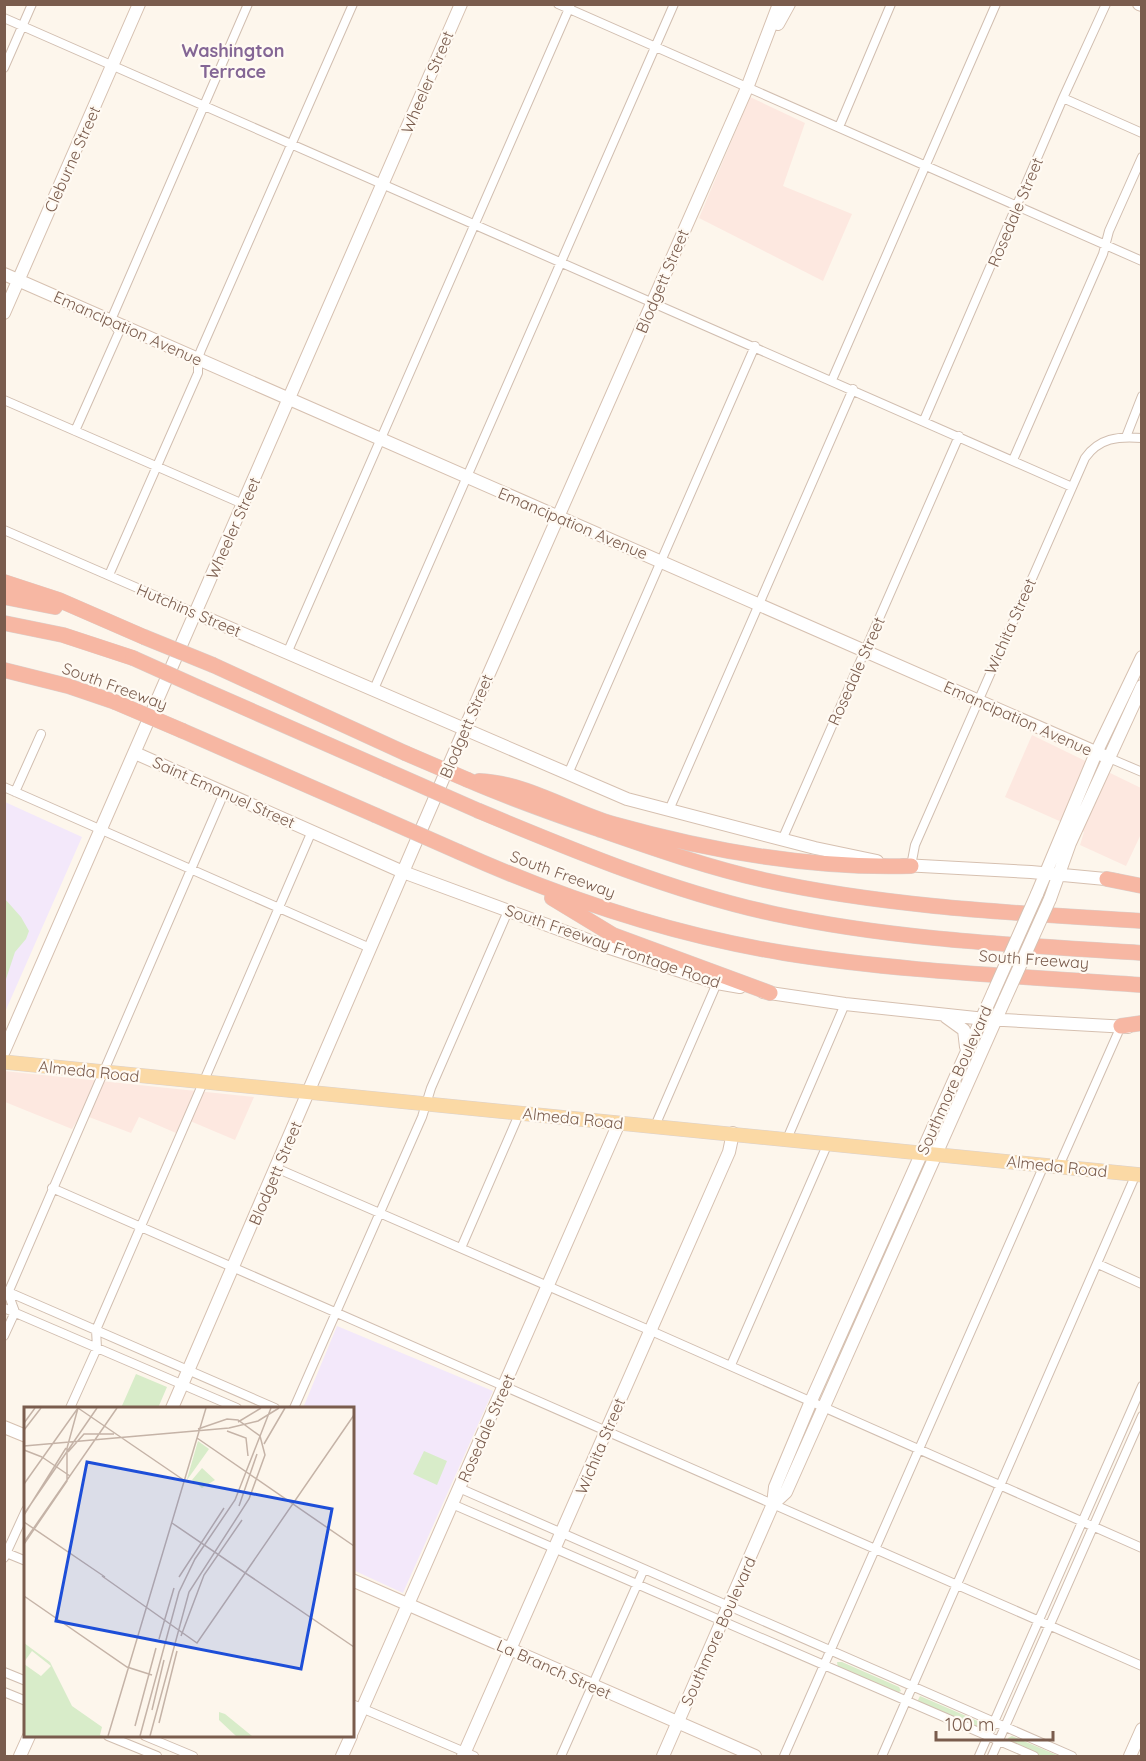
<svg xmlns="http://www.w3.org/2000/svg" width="1146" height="1761" font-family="Quicksand,sans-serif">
	<rect width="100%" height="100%" fill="#fdf6ec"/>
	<!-- commercial -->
	<path fill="#fde8e0" d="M750 97 805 123 783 186 852 214 823 281 699 218Z
		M1032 735 1141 788V834L1126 866 1080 845 1084 832 1005 797Z
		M4 1071 254 1097 235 1140 183 1118 176 1133 139 1117 131 1133 81 1114 72 1129 5 1102Z"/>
	<!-- education -->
	<path fill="#f3e8fa" d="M5 802 82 837 5 1012Z
		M337 1326 493 1391 403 1593 353 1570 352 1408H303Z"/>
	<!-- green -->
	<path fill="#d8ecc9" d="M5 899 21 917 29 931 26 939 15 952 5 982Z
		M136 1374 167 1387 158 1408H121Z
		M424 1451 447 1461 437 1485 413 1474Z
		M837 1662H842L899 1687 901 1691 897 1693 838 1668Z
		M920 1696 980 1722 982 1725 978 1728 917 1702Z
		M1012 1736 1059 1756H1041L1009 1742 1008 1738Z"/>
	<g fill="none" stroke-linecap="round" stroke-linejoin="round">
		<defs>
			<path id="street" d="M558 4 1142 261
				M4 18 1072 487
				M4 68 32 4
				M1063 98 1142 133
				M839 127 891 4
				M832 380 996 4
				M4 400 243 504
				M924 420 1063 98 1106 4
				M75 431 119 332 111 320 248 4
				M1126 437 1142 396
				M1013 460 1103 254 1109 231 1142 157
				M4 530 195 613
				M109 575 198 373V358L201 350 353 4
				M288 651 571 4
				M374 689 674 4
				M1109 758 1142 772
				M568 774 755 346
				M4 787 370 948
				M15 792 41 734
				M669 810 853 389
				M782 840 959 436
				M911 866 915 845 1085 458C1099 438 1118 436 1142 438
				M655 1126 717 983
				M787 1139 845 1004
				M1059 1166 1121 1026
				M276 1168 649 1330 1142 1548
				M52 1188 1142 1666
				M461 1248 520 1112
				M1098 1264 1142 1284
				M6 1291 275 1408
				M4 1308 237 1408
				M4 1336 15 1312 8 1293 224 793
				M731 1365 828 1143
				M70 1408 97 1348 96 1330 312 831
				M294 1408 422 1117 431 1088 508 911
				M459 1488 1072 1756
				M452 1504 1034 1756
				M4 1552 26 1561
				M4 1558 26 1510
				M4 1672 26 1681
				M4 1692 26 1701
				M352 1704 474 1756
				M108 1736 157 1756
				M145 1736 193 1756
				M561 1756 644 1569
				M784 1756 1044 1165
				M882 1756 1136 1174
				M979 1756 1142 1386
				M992 1756 1142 1416"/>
			<path id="secondary" d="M1139 4 1142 5
				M778 24 789 4
				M4 274 1109 758
				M4 313 139 4
				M195 613 627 799 815 848 877 861
				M135 753 403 872 607 947 717 983 740 987
				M903 865 1031 872 1116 880
				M1037 894 1096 753 1142 657
				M1050 899 1070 843 1142 686
				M763 992 845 1004 985 1019 1128 1027
				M946 1017 964 1030 966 1047
				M4 1051 461 4
				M172 1408 465 728 747 88 779 4
				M4 1427 26 1436
				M773 1504 786 1492 1005 999
				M352 1580 755 1756
				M352 1732 619 1123
				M20 1756 29 1736
				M342 1756 351 1736
				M463 1756 729 1152 733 1133
				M663 1756 773 1504 775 1487 811 1401 993 993
				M1130 1756 1142 1729"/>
			<path id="primary" d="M4 1062 1142 1175"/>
			<path id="highway" d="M4 582 59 600 144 637
				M4 597 55 607
				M4 623 63 635 133 658
				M213 665 405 753
				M4 670 68 686 115 702
				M202 689 386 770
				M183 731 375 815
				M468 780C509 798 552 813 595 828 650 847 706 867 764 880 887 907 1016 913 1142 921
				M479 781C526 783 568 811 613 824 709 851 811 869 911 866
				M479 811C575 851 673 892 775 914 896 940 1019 945 1142 953
				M459 852C562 898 672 935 784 953 902 972 1022 976 1142 985
				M1107 879 1142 886
				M552 898 613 935 770 993
				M1121 1026 1142 1023"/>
		</defs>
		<!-- street casing -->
		<use href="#street" stroke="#d1beb0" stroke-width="10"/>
		<!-- secondary casing -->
		<use href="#secondary" stroke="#d6c0b0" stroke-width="14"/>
		<!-- primary casing -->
		<use href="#primary" stroke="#dad1cd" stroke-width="15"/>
		<!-- highway casing -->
		<use href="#highway" stroke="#dad1cd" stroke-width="16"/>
		<!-- street -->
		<use href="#street" stroke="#fff" stroke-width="8"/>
		<!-- secondary -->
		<use href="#secondary" stroke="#fff" stroke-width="12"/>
		<!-- primary -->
		<use href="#primary" stroke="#fbd9a5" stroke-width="14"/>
		<!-- highway -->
		<use href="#highway" stroke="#f7b7a3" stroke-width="15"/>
		<defs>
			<path id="secondary-bridge" d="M993 993 1037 894
				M1005 999 1050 899"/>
			<path id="highway-bridge" d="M144 637 213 665
				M133 658 202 689
				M115 702 183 731
				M405 753 468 780
				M386 770 479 811
				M375 815 459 852"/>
		</defs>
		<!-- secondary-bridge casing -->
		<use href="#secondary-bridge" stroke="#d6c0b0" stroke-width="14" stroke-linecap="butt"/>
		<!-- highway-bridge casing -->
		<use href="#highway-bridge" stroke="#dad1cd" stroke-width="16" stroke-linecap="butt"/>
		<!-- secondary-bridge -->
		<use href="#secondary-bridge" stroke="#fff" stroke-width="12"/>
		<!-- highway-bridge -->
		<use href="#highway-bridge" stroke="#f7b7a3" stroke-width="15"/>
	</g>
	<g text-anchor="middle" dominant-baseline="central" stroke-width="4.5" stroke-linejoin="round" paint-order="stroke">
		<!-- street labels -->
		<g font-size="16" fill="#7a5c4d" stroke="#fffaf3">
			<text transform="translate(427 82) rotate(-67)">Wheeler Street</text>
			<text transform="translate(72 159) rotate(-66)">Cleburne Street</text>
			<text transform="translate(1015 212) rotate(-67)">Rosedale Street</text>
			<text transform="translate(662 281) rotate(-67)">Blodgett Street</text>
			<text transform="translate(128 328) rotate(24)">Emancipation Avenue</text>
			<text transform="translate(573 523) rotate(23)">Emancipation Avenue</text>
			<text transform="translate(233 528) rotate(-66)">Wheeler Street</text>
			<text transform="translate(189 610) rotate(23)">Hutchins Street</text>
			<text transform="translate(1010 626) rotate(-66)">Wichita Street</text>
			<text transform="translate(856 671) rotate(-66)">Rosedale Street</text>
			<text transform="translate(115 686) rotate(20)">South Freeway</text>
			<text transform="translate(1018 718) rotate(24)">Emancipation Avenue</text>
			<text transform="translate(466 726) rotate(-67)">Blodgett Street</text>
			<text transform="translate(224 792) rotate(24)">Saint Emanuel Street</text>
			<text transform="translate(563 874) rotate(20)">South Freeway</text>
			<text transform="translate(613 946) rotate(19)">South Freeway Frontage Road</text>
			<text transform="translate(1034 959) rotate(4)">South Freeway</text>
			<text transform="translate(89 1071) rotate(6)">Almeda Road</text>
			<text transform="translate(954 1080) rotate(-66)">Southmore Boulevard</text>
			<text transform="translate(573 1118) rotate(6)">Almeda Road</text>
			<text transform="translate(1057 1166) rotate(6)">Almeda Road</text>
			<text transform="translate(275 1173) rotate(-67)">Blodgett Street</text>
			<text transform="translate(486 1428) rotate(-66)">Rosedale Street</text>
			<text transform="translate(600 1446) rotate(-67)">Wichita Street</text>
			<text transform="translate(718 1631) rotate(-66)">Southmore Boulevard</text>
			<text transform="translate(554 1669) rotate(24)">La Branch Street</text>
		</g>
		<!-- neighbourhood labels -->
		<g font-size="18" font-weight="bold" fill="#846695" stroke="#fffaf3">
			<text x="233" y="50">Washington<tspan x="233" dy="21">Terrace</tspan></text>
		</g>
	</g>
	<!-- overview -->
	<g transform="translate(24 1407)">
		<rect width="330" height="330" fill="#fdf6ec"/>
		<path d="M174 34 185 42 163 73V72ZM178 61 191 73 178 81 168 73ZM0 236 26 255 48 299 78 320 76 328 80 329H0V257L17 269 27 259 8 244 0 255ZM195 305 201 307 228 329H212L195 313Z" fill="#d8ecc9"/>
		<path fill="none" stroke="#c5b3a7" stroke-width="1.5" d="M54 1 161 74M214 15 237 1M0 16 11 1M0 23 17 1M203 24 222 31 224 49M173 31 330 139M240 37 261 1M0 39 205 21 234 14 255 1M0 43 18 50M44 45 60 27H90M18 50 46 69M0 77 54 1M215 99 233 47M0 107 73 1M0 108 42 41M0 115 81 170M148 116 330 240M0 135 93 1M0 137 43 74V41L54 1M78 169 173 236 330 8M155 170 200 101M0 189 103 260 128 268M157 229 180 168 218 113M135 232 150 181M128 303 140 253M135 316 153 244M111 319 132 241M84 329 182 1M116 329 155 185 171 152 211 93 247 1M126 329 165 185 225 92 241 48 236 29 214 13 203 12 174 22"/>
		<path fill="#1d4ed8" fill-opacity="0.15" stroke="#1d4ed8" stroke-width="3" d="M63 55 308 102 277 262 32 214Z"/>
		<rect width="330" height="330" fill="none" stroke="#7a5c4d" stroke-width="3"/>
	</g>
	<!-- border -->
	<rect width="1146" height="1761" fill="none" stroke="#7a5c4d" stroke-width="12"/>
	<!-- scale -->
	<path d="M936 1731v9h117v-9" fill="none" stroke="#7a5c4d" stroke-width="3"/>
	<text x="945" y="1731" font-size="18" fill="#7a5c4d" stroke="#fffaf3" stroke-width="4.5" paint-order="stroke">100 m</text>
</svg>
